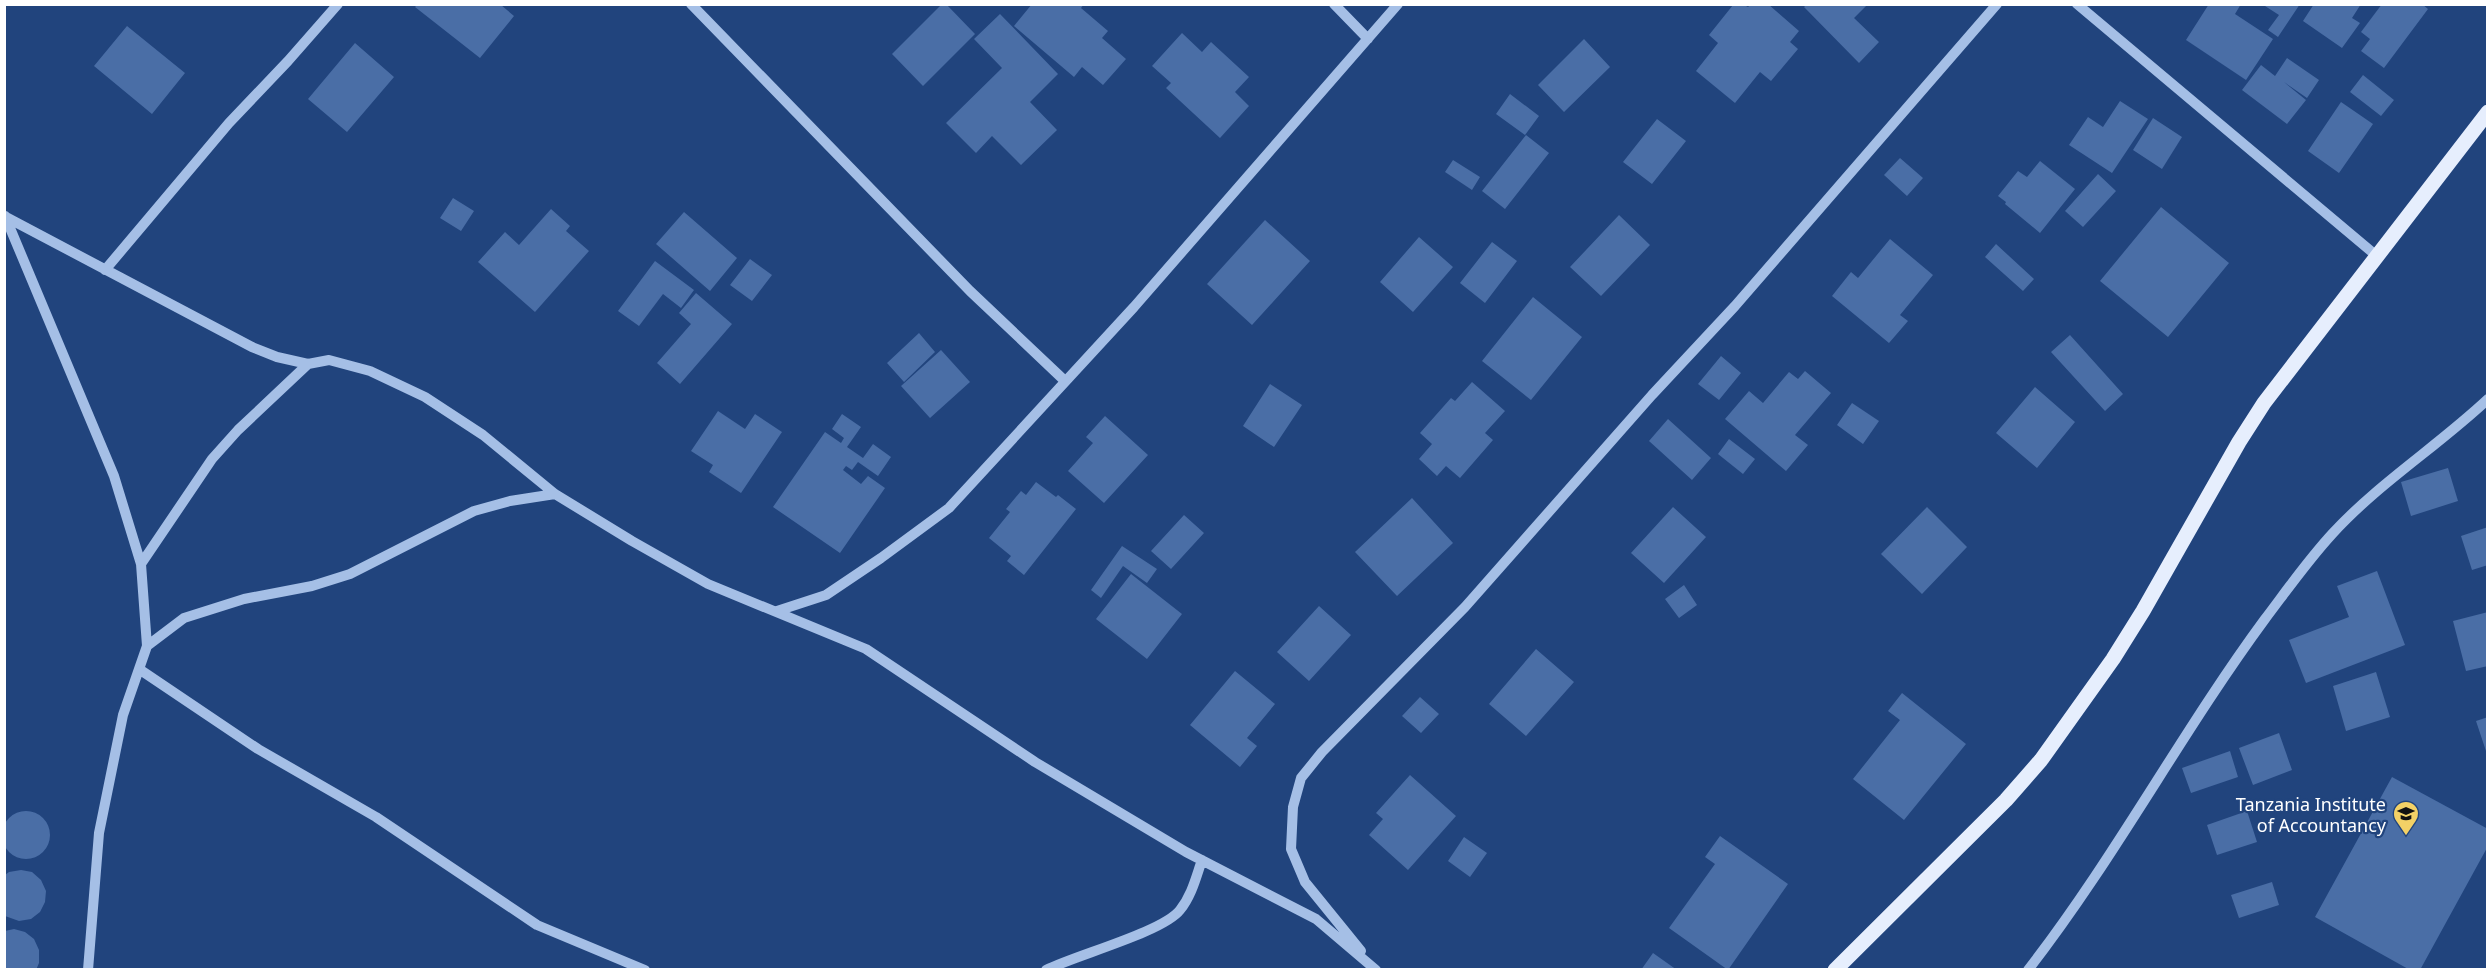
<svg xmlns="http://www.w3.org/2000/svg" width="2492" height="974" font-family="'Noto Sans',sans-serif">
	<rect width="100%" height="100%" fill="#21447d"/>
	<!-- building -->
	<path fill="#4a6ea6" d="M942 4H946L975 34 923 86 892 54Z
		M1032 4H1084L1081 8 1108 31 1102 38 1126 59 1103 85 1082 67 1074 77 1014 26Z
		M1751 4H1768L1799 31 1790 42 1798 49 1771 81 1760 72 1735 103 1696 71 1718 43 1709 35 1733 5H1744L1748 7Z
		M1807 4H1868L1854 18 1879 42 1859 63 1804 7Z
		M2209 4H2241L2235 14 2273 39 2246 80 2186 40Z
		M2266 4H2300L2278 37 2268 30 2279 15 2265 6Z
		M2314 4H2361L2352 18 2360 23 2342 48 2303 21Z
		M2382 4H2422L2428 9 2384 68 2361 51 2370 39 2361 32Z
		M417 5H501L514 16 480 58 415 7Z
		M1000 14 1058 74 1030 102 1057 130 1021 165 992 136 976 153 946 123 1002 68 974 39Z
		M127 26 185 73 152 114 94 66Z
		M1182 33 1202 52 1211 42 1249 77 1235 92 1249 106 1220 138 1166 88 1171 83 1152 66Z
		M1584 39 1610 67 1564 112 1538 85Z
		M355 43 394 77 347 132 308 99Z
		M2287 58 2319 80 2307 98 2284 82 2306 100 2287 124 2242 90 2261 65 2275 76Z
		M2363 75 2394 100 2381 116 2350 92Z
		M1510 94 1539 116 1525 135 1496 114Z
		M2120 101 2148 119 2112 173 2069 145 2088 117 2103 127Z
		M2341 102 2373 124 2339 173 2308 151Z
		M2153 118 2182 137 2162 169 2133 150Z
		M1657 119 1686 141 1652 184 1623 162Z
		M1526 135 1549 153 1505 209 1482 191Z
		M1900 158 1923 178 1907 196 1884 175Z
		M1453 160 1480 177 1472 190 1445 172Z
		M2040 161 2075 189 2040 233 2005 204 2006 202 1998 196 2018 171 2027 177Z
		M2098 174 2116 191 2083 227 2065 211Z
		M453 198 474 211 461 231 440 218Z
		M2161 207 2229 263 2168 337 2100 281Z
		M551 209 570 226 566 231 589 251 535 312 478 262 505 232 519 245Z
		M684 212 737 258 710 291 656 244Z
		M1619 215 1650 245 1601 296 1570 267Z
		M1265 220 1310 261 1252 325 1207 284Z
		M1419 237 1453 267 1413 312 1380 282Z
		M1890 239 1933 275 1900 315 1908 321 1889 343 1832 296 1851 272 1858 278Z
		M1492 242 1517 261 1485 303 1460 283Z
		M1996 244 2034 279 2023 291 1985 257Z
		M750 259 772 275 752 301 730 285Z
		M655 261 694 290 681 308 663 294 639 326 618 311Z
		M696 293 732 324 680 384 657 363 691 324 679 313Z
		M1533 297 1582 337 1531 400 1482 361Z
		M919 333 935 352 904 382 887 363Z
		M2070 335 2123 394 2105 411 2051 352Z
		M941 350 970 382 930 418 901 386Z
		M1721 356 1741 373 1719 400 1698 384Z
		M1805 371 1831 393 1795 435 1808 445 1786 471 1725 419 1749 391 1763 403 1789 372 1798 379Z
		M1472 382 1505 411 1485 433 1493 440 1460 478 1446 466 1437 476 1419 459 1432 444 1420 433 1451 398 1455 401Z
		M1270 384 1302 405 1274 447 1243 426Z
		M2035 387 2075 422 2037 468 1996 433Z
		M1852 403 1879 421 1863 444 1837 425Z
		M718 411 745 429 755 414 782 432 741 493 709 472 713 465 691 451Z
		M842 414 861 427 847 447 863 458 873 444 891 457 878 476 858 462 852 470 846 466 843 470 861 484 868 476 885 488 840 553 773 507 825 432 841 443 844 438 832 429Z
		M1105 416 1148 455 1104 503 1068 471 1093 443 1086 437Z
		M1668 419 1711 458 1692 480 1649 441Z
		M1729 439 1755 459 1743 474 1718 454Z
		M2448 468 2458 501 2411 516 2401 482Z
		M1036 482 1056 497 1058 495 1076 509 1024 575 1007 561 1011 556 989 538 1010 512 1006 509 1021 491 1026 495Z
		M1412 498 1453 543 1397 596 1355 552Z
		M1673 507 1706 537 1664 583 1631 553Z
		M1927 507 1967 547 1922 594 1881 554Z
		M1184 515 1204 533 1171 569 1151 551Z
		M2488 527V565L2472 570 2461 536Z
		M1122 546 1157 569 1147 583 1123 566 1101 598 1091 590Z
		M2377 571 2405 645 2306 683 2289 640 2349 617 2337 586Z
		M1131 574 1182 614 1147 659 1096 619Z
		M1684 585 1697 605 1679 618 1665 599Z
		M1319 606 1351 635 1309 681 1277 652Z
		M2488 612V666L2466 671 2453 621Z
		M1536 649 1574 682 1526 736 1489 704Z
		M1235 671 1275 704 1247 738 1257 746 1240 767 1190 725Z
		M2376 672 2390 717 2346 731 2333 686Z
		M1902 693 1966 744 1904 820 1853 779 1900 720 1888 711Z
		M1420 697 1439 714 1421 733 1402 716Z
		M2488 717V754H2487L2476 721Z
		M2279 733 2292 770 2253 785 2239 748Z
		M2230 751 2238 777 2191 793 2182 768Z
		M1410 775 1456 816 1408 870 1369 835 1383 819 1376 813Z
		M2392 777 2488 829V846L2420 970H2410L2315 917Z
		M2 835a24 24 0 1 1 48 0a24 24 0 1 1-48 0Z
		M2247 811 2257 842 2217 855 2207 825Z
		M1720 836 1788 884 1728 970 1669 928 1715 864 1705 857Z
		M1464 837 1487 853 1470 877 1448 861Z
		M21 870 32 872 41 880 46 891 45 902 40 912 31 919 19 921 5 916V875L9 872Z
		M2272 882 2279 905 2239 918 2231 895Z
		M14 929 25 932 34 939 39 950V963L36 970H5V931Z
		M1653 953 1677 970H1641Z"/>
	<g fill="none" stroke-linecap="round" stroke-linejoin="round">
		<!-- minor -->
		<path stroke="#a5bfe6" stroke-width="10" d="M691 4 970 291 1065 381
			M1334 4 1368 39
			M2077 4 2378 257
			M4 216 252 347 277 357 308 364 329 360 370 371 425 397 483 435 555 494 632 541 708 584 866 649 1035 762 1186 852 1316 919 1376 970
			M5 216 114 476 141 564
			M105 270 229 123 288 61 338 4
			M777 611 826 595 881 558 949 508 1134 307 1398 4
			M147 646 141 564 212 459 238 430 308 364
			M139 669 258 749 376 817 537 925 645 970
			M1361 951 1305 882 1291 849 1293 807 1301 778 1322 752 1465 607 1652 395 1735 306 1997 4
			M88 970 99 833 123 715 147 646 184 618 244 599 312 586 350 574 474 511 510 501 555 494
			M1046 970C1076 955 1163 932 1180 910 1192 895 1196 877 1202 860
			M2028 970C2115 858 2181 733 2265 619 2287 590 2308 560 2333 533 2379 483 2438 446 2488 399"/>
		<!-- major -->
		<path stroke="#e6eefd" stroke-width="15" d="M1835 970 2006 800 2041 760 2113 659 2143 611 2239 442 2264 403 2488 112"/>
	</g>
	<!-- icons -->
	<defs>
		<symbol id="university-pin" viewBox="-11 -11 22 30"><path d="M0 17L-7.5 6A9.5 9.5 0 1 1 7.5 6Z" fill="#f3d166" stroke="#21447d"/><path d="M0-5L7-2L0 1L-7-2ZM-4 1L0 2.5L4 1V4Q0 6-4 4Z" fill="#111"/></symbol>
	</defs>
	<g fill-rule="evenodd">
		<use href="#university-pin" x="2391" y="799" width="30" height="40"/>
	</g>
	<g text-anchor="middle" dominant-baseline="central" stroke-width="4.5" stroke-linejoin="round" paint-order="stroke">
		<!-- poi labels -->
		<g font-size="18" fill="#fff" stroke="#21447d" text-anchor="end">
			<text x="2386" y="804">Tanzania Institute<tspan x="2386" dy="21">of Accountancy</tspan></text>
		</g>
	</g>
	<!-- border -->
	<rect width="2492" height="974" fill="none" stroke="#ffffff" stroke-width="12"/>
</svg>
